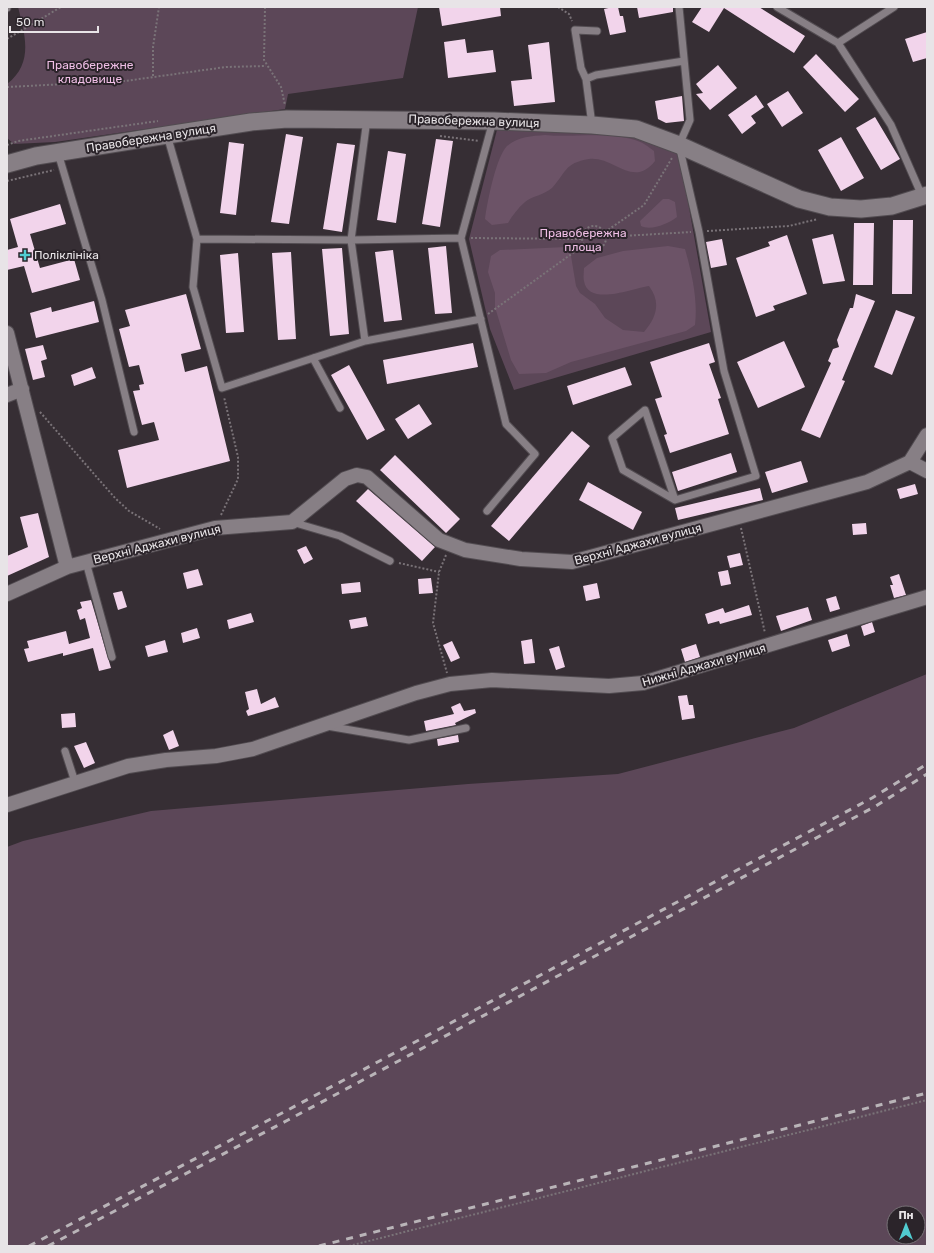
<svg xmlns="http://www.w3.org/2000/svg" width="934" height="1253" font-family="Rubik,sans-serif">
	<rect width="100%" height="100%" fill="#362e34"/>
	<!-- green -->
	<path fill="#5c4758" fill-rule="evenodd" d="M18 7H418L403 78 288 94 285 109 55 142 14 144 7 138V84C34 63 25 35 18 7Z
		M499 122 566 124 678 145 711 332 514 390 490 329 469 239Z
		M927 674V1246H7V847L23 841 151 811 468 784 618 774 794 728ZM894 1213H918V1237H894Z"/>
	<!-- forest -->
	<path fill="#6c5367" d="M545 135C574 138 607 131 635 140 642 142 649 147 654 151L655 161C633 189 614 156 589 159 564 163 566 173 552 188 544 195 532 196 525 202 518 208 512 216 508 223L492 225 485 219C487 203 496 157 507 146 517 137 532 136 545 135Z
		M663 199H669L675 202 677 217C668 224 651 231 641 226L640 221Z
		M668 246 685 249C692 274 698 300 695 325L686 331 571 362 546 373 519 374 511 360 495 307V293L488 272 491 256 500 250 566 247 571 256 576 286 580 293 595 304 605 318 623 330 644 332C657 317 661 302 649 286 634 288 588 307 584 281 583 277 584 272 584 268L597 258 623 251Z"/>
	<!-- building -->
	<path fill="#f2d4eb" d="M439 7H500L501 16 442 26Z
		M613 7H618L620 16H623L626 32 610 35 604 9Z
		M637 7H673V12L639 18Z
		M702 7H759L805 36 794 53 724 8 709 32 692 22Z
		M927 32V58L913 62 905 39Z
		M465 39 467 53 493 50 496 72 448 78 444 42Z
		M549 42 555 102 514 106 511 81 532 79 528 45Z
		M816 54 859 99 845 112 803 67Z
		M718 65 737 88 710 110 696 94 703 93 696 84Z
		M788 91 803 113 782 127 767 104Z
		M756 95 764 107 751 116 756 123 742 134 728 115Z
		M682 96 684 121 666 123 658 119 655 101Z
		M875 117 900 159 881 170 856 128Z
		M286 134 303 137 289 224 271 222Z
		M841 137 864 178 841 191 818 150Z
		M436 139 453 141 440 227 422 224Z
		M229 142 244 144 236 215 220 213Z
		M337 143 355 145 342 232 323 229Z
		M388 151 406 154 396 223 377 220Z
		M60 204 66 224 30 234 40 268 74 259 80 280 32 293 24 266 7 270V250L18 247 10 219Z
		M893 220H913L912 294H892Z
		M854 223H874L873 285H853Z
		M833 234 845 281 823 284 812 239Z
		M787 235 807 294 773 306 775 310 756 317 736 258 770 246 768 242Z
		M722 239 727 265 711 268 706 242Z
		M446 246 452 313 435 314 428 248Z
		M342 248 349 334 330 336 322 249Z
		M393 250 402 320 384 322 375 252Z
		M291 252 296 339 278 340 272 253Z
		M238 253 244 332 226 333 220 255Z
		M186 294 201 349 181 354 185 372 207 366 230 461 127 488 118 450 159 440 154 422 142 425 133 391 140 390 139 385 144 384 139 365 129 367 119 329 130 326 125 310Z
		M856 294 875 301 842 380 845 381 820 438 801 430 831 363 828 361 833 349 839 347 837 340 850 308H853Z
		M94 301 99 322 36 338 30 313 51 307 52 312Z
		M896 310 915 317 892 375 874 367Z
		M784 341 805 387 758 408 737 362Z
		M473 343 478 367 387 384 383 360Z
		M709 343 715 362 709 364 721 398 718 399 729 434 670 453 664 435 667 434 655 399 662 397 650 362Z
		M43 345 47 359 41 361 45 377 33 380 25 349Z
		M349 365 385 430 367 440 331 375Z
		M92 367 96 378 74 386 71 375Z
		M625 367 632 385 573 405 567 386Z
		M419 404 432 424 408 439 395 419Z
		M572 431 590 446 509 541 491 526Z
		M731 453 737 472 678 491 672 472Z
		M395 455 460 519 446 533 380 470Z
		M801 461 808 482 772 493 765 472Z
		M588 482 642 512 633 530 579 500Z
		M915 484 918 494 900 499 897 489Z
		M760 488 763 500 678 520 675 508Z
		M368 489 435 547 422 561 356 501Z
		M38 513 49 557 7 576V556L28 547 20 517Z
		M866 523 867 534 853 535 852 524Z
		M306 546 313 559 304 564 297 550Z
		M740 553 743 565 730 568 727 556Z
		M198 569 203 585 187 589 183 573Z
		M728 570 731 584 721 586 718 572Z
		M899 574 906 595 894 598 890 585H893L890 577Z
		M431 578 433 593 419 594 418 579Z
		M360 582 361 592 342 594 341 584Z
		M597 583 600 598 586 601 583 586Z
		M122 591 127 607 118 610 113 593Z
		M836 596 840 609 830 612 826 599Z
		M91 600 111 668 99 671 93 648 63 656V653L28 662 24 649 29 648 27 641 66 631 69 644 90 638 85 618 80 620 77 610 82 608 80 602Z
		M749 605 752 615 720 624 719 621 708 624 705 614 723 608 725 613Z
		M808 607 812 620 781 631 776 616Z
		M251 613 254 622 229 629 227 620Z
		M366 617 368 626 351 629 349 620Z
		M872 622 875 632 864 636 861 626Z
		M197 628 200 638 183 643 181 633Z
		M847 634 850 646 832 652 828 640Z
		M532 639 535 663 524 664 521 641Z
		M165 640 168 652 148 657 145 646Z
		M452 641 460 658 451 662 443 645Z
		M696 644 700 657 685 662 681 649Z
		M559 646 565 667 556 670 549 649Z
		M257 689 261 704 275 697 279 707 248 716 246 711 249 709 245 692Z
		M687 695 689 705H693L695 718 682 720 678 696Z
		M460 703 464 711 475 709 476 713 455 723 456 725 426 731 424 721 454 714 451 707Z
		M75 713 76 727 62 728 61 714Z
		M173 730 179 746 169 750 163 735Z
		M458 735 459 742 438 746 437 739Z
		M86 742 95 763 84 768 74 746Z"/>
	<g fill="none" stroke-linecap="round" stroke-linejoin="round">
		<defs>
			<path id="service" d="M777 7 838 43 891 125 922 196
				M7 8V7
				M838 43 894 7
				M586 79 596 75 684 61
				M592 125 586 79 581 68 575 30 597 31
				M167 135 197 239 193 287 222 388 365 341 481 319
				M58 153 102 300 134 432
				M197 239 351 240 461 238
				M365 341 351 240 367 119
				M313 358 340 408
				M675 500 645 410 612 438 623 470 675 500 756 476 724 371 699 232 679 145 690 120 679 7
				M487 511 535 454 506 424 461 238 493 121
				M292 522 340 536 390 561
				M86 562 112 657
				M327 726 409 740 466 728
				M65 751 75 782"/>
			<path id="minor" d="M7 333 67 567
				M7 395 22 389
				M910 462 927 471
				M7 594 67 567 215 528 292 522 345 479 357 475 367 477 439 540 465 550 521 559 572 562 867 482 910 462 927 435
				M7 805 128 766 166 760 216 756 253 749 416 693 450 684 492 680 609 686 643 683 927 597"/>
			<path id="tertiary" d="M7 164 36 156 167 135 251 122 287 119 494 121 592 125 636 129 679 145 799 199 830 207 861 209 892 206 927 195"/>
		</defs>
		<!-- service casing -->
		<use href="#service" stroke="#524c51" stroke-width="9"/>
		<!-- minor casing -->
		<use href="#minor" stroke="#524c51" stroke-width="16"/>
		<!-- tertiary casing -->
		<use href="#tertiary" stroke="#524c51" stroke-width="19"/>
		<!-- path -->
		<path stroke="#7a7378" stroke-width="2" stroke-dasharray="2 2" stroke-linecap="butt" d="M265 7 264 60 281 87 285 105
			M558 7 569 14 572 21
			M7 39 61 7
			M153 76V47L159 7
			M7 87 125 81 226 67 266 66
			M440 136 479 141
			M7 145 18 141 158 121
			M7 181 54 170
			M582 238a12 12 0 1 1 24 0a12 12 0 1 1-24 0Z
			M707 231 789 226 818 219
			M605 232 644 205 672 158
			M606 237 691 232
			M471 238 582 239
			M488 314 584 245
			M40 412 115 498 129 511 160 529
			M221 515 238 479V457L224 397
			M741 528 765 633
			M446 555 439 572 433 623 447 673
			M399 563 439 572
			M349 1246 927 1100"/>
		<!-- service -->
		<use href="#service" stroke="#877f85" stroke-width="7"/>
		<!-- minor -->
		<use href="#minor" stroke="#877f85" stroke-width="14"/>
		<!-- tertiary -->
		<use href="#tertiary" stroke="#877f85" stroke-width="17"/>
		<!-- rail -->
		<path stroke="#b9b4b8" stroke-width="3" stroke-dasharray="7 7" stroke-linecap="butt" d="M29 1246 284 1112 872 798 927 764
			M48 1246 288 1120 876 806 927 774
			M319 1246 927 1093"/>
	</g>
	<!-- markers -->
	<path fill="#51ccd1" stroke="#2b242a" stroke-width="1.5" d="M23 249h4v4h4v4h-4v4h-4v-4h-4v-4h4z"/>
	<g text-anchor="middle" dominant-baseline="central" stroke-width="4" stroke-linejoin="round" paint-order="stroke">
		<!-- park labels -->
		<g font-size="12" fill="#f0bfe6" stroke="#2b242a">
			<text x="90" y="65">Правобережне<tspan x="90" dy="14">кладовище</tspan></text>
			<text x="583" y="233">Правобережна<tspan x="583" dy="14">площа</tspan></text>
		</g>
		<!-- street labels -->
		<g font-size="12" fill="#e8e4e7" stroke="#2b242a">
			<text transform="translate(474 121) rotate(2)">Правобережна вулиця</text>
			<text transform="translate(151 138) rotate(-9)">Правобережна вулиця</text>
			<text transform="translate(157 544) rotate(-14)">Верхні Аджахи вулиця</text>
			<text transform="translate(638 544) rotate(-15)">Верхні Аджахи вулиця</text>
			<text transform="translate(704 665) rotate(-16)">Нижні Аджахи вулиця</text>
		</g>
		<!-- poi labels -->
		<g font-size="12" fill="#e8e4e7" stroke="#2b242a" text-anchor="start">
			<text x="34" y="255">Поліклініка</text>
		</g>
	</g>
	<!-- border -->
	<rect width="934" height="1253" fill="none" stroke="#e8e4e7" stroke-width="16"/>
	<!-- north arrow -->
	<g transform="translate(906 1225)"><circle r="19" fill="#2b242a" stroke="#777176"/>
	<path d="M0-3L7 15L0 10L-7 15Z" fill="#51ccd1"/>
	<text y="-6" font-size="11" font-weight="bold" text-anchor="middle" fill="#e8e4e7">Пн</text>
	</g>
	<!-- scale -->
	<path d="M10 26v6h88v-6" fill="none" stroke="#e8e4e7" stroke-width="2"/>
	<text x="16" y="26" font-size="12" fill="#e8e4e7" stroke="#2b242a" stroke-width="3" paint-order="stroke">50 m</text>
</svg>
